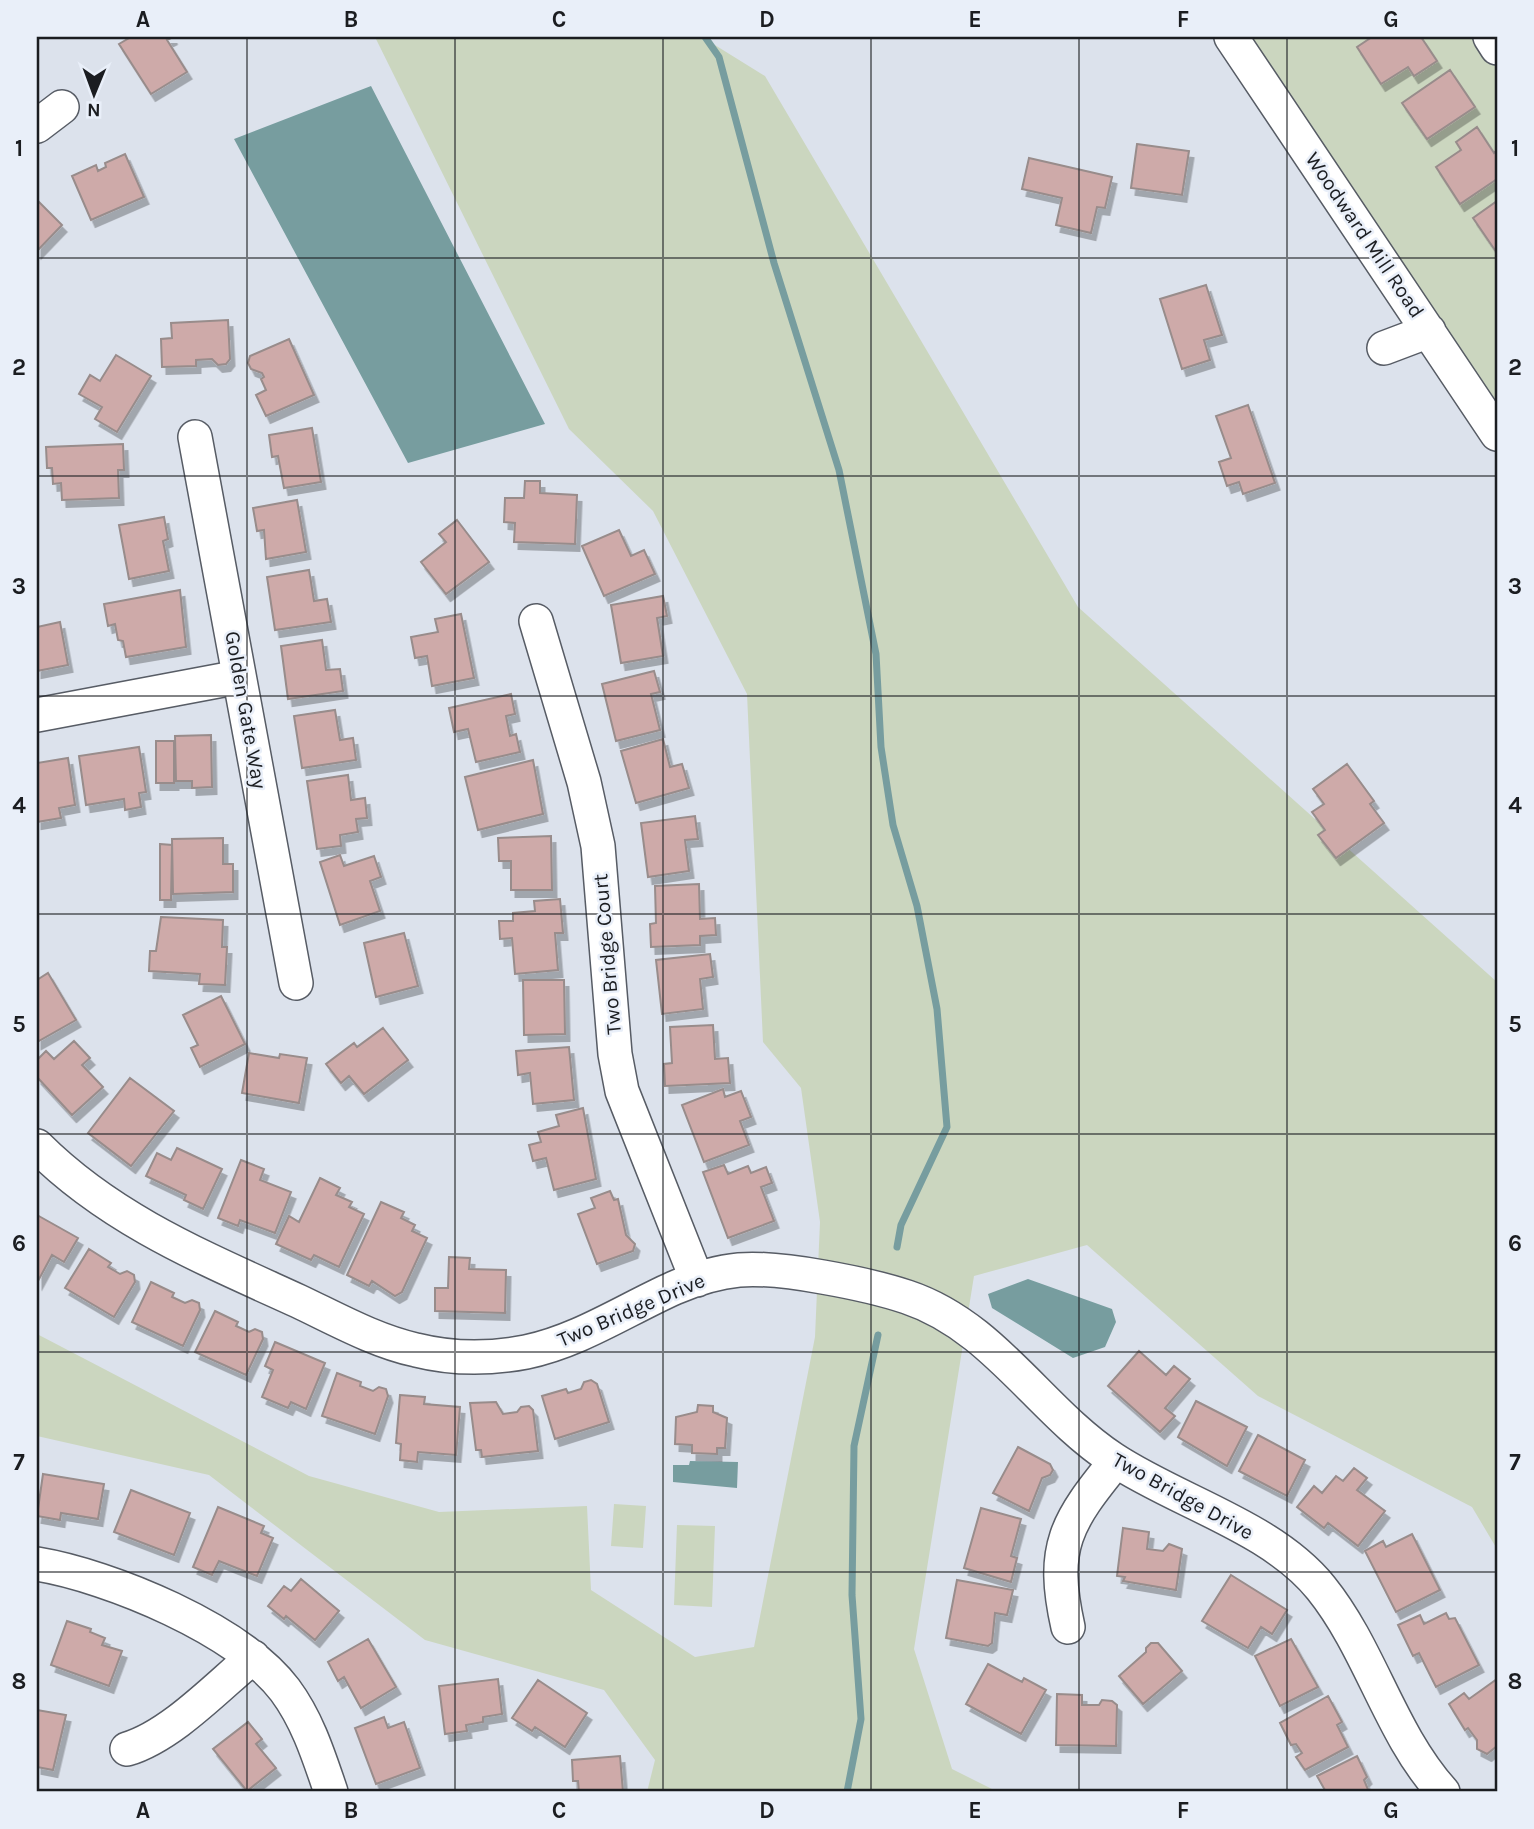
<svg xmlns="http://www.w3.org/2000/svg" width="1534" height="1829" font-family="Karla,sans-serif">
	<defs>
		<filter id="shadow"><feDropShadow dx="4.5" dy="7" stdDeviation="0" flood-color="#0004"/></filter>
	</defs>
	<rect width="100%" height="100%" fill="#dce2ec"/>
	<!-- green -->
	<path fill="#cbd6bf" d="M375 37H702L765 76 1078 607 1497 982V1549L1472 1507 1258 1396 1087 1245 974 1276 914 1649 952 1769 998 1792H647L655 1760 604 1690 425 1640 209 1475 37 1436V1334L309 1476 439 1512 587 1506 591 1590 695 1657 754 1647 815 1337 820 1222 801 1088 763 1042 747 694 653 511 569 429Z
		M1246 37H1476L1497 68V415Z
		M614 1504 646 1506 643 1548 611 1546Z
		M677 1525 715 1526 712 1607 674 1605Z"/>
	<!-- water -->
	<path fill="#779d9f" d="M371 86 545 424 408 463 234 139Z
		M1028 1279 1112 1309 1116 1322 1105 1347 1073 1358 992 1308 988 1294Z
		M690 1461 738 1462 737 1488 673 1482V1465H689Z"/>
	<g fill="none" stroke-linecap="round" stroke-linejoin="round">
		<!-- stream -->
		<path stroke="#779d9f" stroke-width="7" d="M705 37 719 57 774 263 839 470 876 654 881 747 893 825 917 906 937 1009 947 1127 901 1225 897 1247
			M847 1792 861 1719 852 1595 854 1446 878 1335"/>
	</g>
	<!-- building -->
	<path fill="#ceaaa9" stroke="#988c8b" stroke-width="2" filter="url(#shadow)" d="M131 37H173L167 40 187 72 151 94 119 44Z
		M1372 37H1421L1437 61 1414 76 1408 67 1381 84 1357 47Z
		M1450 70 1475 107 1427 139 1402 103Z
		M1477 127 1494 153 1497 150V179L1460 204 1436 167 1461 150 1456 142Z
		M1137 144 1189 151 1182 195 1131 188Z
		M125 154 144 197 91 220 72 176 96 165 98 171 106 167 105 163Z
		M1029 158 1112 177 1105 208 1097 207 1091 233 1056 225 1062 198 1022 189Z
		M37 200 62 225 37 251Z
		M1497 201V253L1473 218Z
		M1206 285 1222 335 1204 340 1210 360 1182 369 1160 299Z
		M228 320 230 359 226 364 218 365 212 359 196 360V366L162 367 161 339 172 338 171 323Z
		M289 339 314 395 266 416 256 395 266 390 261 379 264 377 262 373 251 369 248 363 250 356Z
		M116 355 151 376 117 432 95 419 102 407 79 394 90 375 100 381Z
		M1248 405 1275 483 1243 494 1239 482 1227 486 1219 462 1231 458 1216 416Z
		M312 428 321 482 284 488 278 456 272 457 269 435Z
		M123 444 124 470H118L119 498 62 500 61 483 53 484 52 468H47L46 447Z
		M525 481H540V493L577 495 575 544 514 542 515 523 504 522 505 498H524Z
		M297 500 306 552 266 559 264 530 257 531 253 508Z
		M164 517 168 539 163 541 169 571 129 579 119 525Z
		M457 520 489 562 446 594 421 562 446 542 439 534Z
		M619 530 631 556 644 550 655 574 604 596 582 546Z
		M309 570 314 601 327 599 331 622 275 630 267 577Z
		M180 590 186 647 126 657 123 641 118 640 115 624 108 626 104 604Z
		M663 596 667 616 657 618 663 656 621 663 611 605Z
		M461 614 474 678 432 686 427 656 415 658 411 637 438 632 435 619Z
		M60 622 68 665 37 671V627Z
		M322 640 326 670 340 669 343 691 288 699 281 646Z
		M654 671 660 692 651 694 660 730 616 741 602 684Z
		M511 694 515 714 506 716 510 736 516 734 520 752 476 762 468 729 454 732 449 708Z
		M335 710 340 740 353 738 356 760 302 768 294 716Z
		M211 735 212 787 192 788V781H176L175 736Z
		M663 739 670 767 682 764 689 788 636 803 621 751Z
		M156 741H174V783H156Z
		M139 747 146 792 139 793 141 807 125 810 124 799 86 805 79 756Z
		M68 758 75 805 59 808 61 818 37 822V763Z
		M533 760 543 814 478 830 465 777Z
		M1347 764 1374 801 1370 804 1384 823 1336 858 1318 835 1325 830 1312 812 1324 804 1313 789Z
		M348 775 351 800 365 798 367 818 356 819 358 832 340 835 341 846 317 849 307 781Z
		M695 816 698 839 685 840 689 871 648 877 641 823Z
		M551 836 552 890H511V861H499L498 838Z
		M223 838V864H233V892L173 894 172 839Z
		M160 844 172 845 171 900H160Z
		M340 855 344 866 374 856 381 877 370 881 380 911 340 925 320 862Z
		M699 884 700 919 715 918 716 935 700 936V945L651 947 650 924 656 923 655 886Z
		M560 899 563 933H555L558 970 515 974 512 938 500 939 499 921H513V913L535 911 534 901Z
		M161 917 223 920 222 947H227L225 985 199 984 200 974 149 971 150 951H156Z
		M404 933 418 986 376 997 364 943Z
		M710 954 713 977 700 979 703 1009 662 1014 656 960Z
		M48 973 76 1020 37 1042V980Z
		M523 980H564L565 1034 524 1035Z
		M221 996 245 1044 200 1067 191 1048 198 1045 183 1015Z
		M713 1025 715 1059 728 1058 730 1083 665 1086 664 1064 672 1063 670 1027Z
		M383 1028 408 1060 364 1094 349 1076 341 1083 326 1064 354 1043 357 1047Z
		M74 1041 90 1058 82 1065 103 1087 72 1115 37 1077V1060L46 1051 54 1059Z
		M569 1047 574 1100 533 1104 530 1073 518 1075 516 1051Z
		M249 1053 279 1058 280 1054 307 1058 299 1103 242 1093Z
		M130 1078 174 1111 131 1166 88 1133Z
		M723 1089 725 1097 741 1091 751 1117 740 1121 749 1145 704 1162 682 1105Z
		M583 1108 596 1179 554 1190 546 1158 533 1161 529 1145 541 1142 538 1132 559 1126 556 1115Z
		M177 1148 222 1169 203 1209 184 1200 186 1195 146 1176 157 1153 171 1160Z
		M241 1160 264 1169 260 1180 291 1192 275 1233 240 1220 238 1226 218 1218Z
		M724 1165 728 1174 748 1166 751 1173 766 1167 772 1183 761 1187 774 1221 728 1238 703 1172Z
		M320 1178 340 1188 336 1195 352 1202 349 1207 364 1214 339 1267 314 1255 311 1260 276 1244 289 1216 299 1222Z
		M610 1191 614 1200 618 1199 626 1235 635 1244 633 1251 597 1264 578 1214 595 1208 591 1198Z
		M381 1202 404 1212 401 1218 415 1225 412 1231 427 1238 402 1292 395 1296 372 1281 369 1286 347 1275Z
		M37 1215 78 1238 64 1262 52 1255 38 1281Z
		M89 1249 111 1263 108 1267 120 1274 127 1271 134 1275 135 1282 114 1317 65 1288Z
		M449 1257 470 1258 469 1269 506 1270 505 1313 435 1311V1288H448Z
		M151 1282 174 1293 172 1297 185 1303 192 1300 199 1303 200 1310 183 1346 132 1322Z
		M215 1311 238 1322 236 1326 249 1332 255 1329 262 1332 263 1339 246 1375 195 1352Z
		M275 1342 325 1363 306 1409 291 1402 288 1408 262 1397 273 1370 265 1366Z
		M1139 1351 1166 1375 1174 1366 1190 1379 1165 1408 1175 1416 1160 1432 1108 1386Z
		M337 1373 361 1382 360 1386 373 1391 379 1387 386 1389 388 1396 375 1434 322 1416Z
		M591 1380 597 1384 609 1422 555 1439 542 1396 566 1389 568 1393 581 1389 584 1382Z
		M400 1395 425 1397 424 1404 460 1407 456 1455 418 1452 417 1462 400 1460 401 1444 396 1443Z
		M1196 1401 1247 1427 1227 1466 1178 1437Z
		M496 1402 503 1414 517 1412 521 1407 529 1406 533 1410 538 1451 482 1457 481 1450H476L470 1403Z
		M698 1405 713 1406V1412L727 1418 725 1448H717V1454L692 1453V1445L675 1444 676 1417 697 1412Z
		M1258 1435 1305 1460 1287 1496 1239 1471Z
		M1018 1447 1050 1464 1053 1470 1050 1475 1042 1478 1029 1511 993 1493Z
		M1354 1468 1367 1478 1357 1490 1385 1511 1358 1546 1328 1523 1324 1528 1297 1507 1314 1486 1322 1493 1336 1476 1343 1481Z
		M43 1474 104 1484 98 1519 61 1513 60 1520 37 1516Z
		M131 1490 190 1513 174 1555 114 1532Z
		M218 1507 264 1526 261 1533 273 1538 257 1576 219 1561 212 1575 193 1567Z
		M981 1508 1021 1519 1011 1556 1017 1558 1011 1582 964 1568Z
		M1123 1528 1149 1532 1147 1549 1163 1551 1169 1544 1182 1549 1176 1590 1123 1581 1125 1577 1117 1576Z
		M1412 1534 1440 1590 1396 1612 1365 1551 1383 1541 1386 1547Z
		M1231 1575 1287 1610 1272 1634 1261 1627 1248 1648 1202 1621Z
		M301 1579 339 1611 315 1640 286 1616 284 1619 268 1606 284 1586 291 1591Z
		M957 1580 1013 1590 1007 1615 995 1613 992 1643 988 1646 946 1638Z
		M1446 1613 1449 1619 1455 1618 1479 1665 1436 1687 1419 1653 1413 1656 1398 1625 1420 1615 1424 1624Z
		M67 1621 91 1629 90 1632 105 1638 102 1645 122 1651 109 1686 51 1665Z
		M368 1639 396 1687 361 1708 344 1677 338 1681 328 1662Z
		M1291 1639 1318 1687 1280 1706 1255 1656Z
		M1151 1643H1158L1182 1671 1143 1704 1119 1676 1146 1652V1648Z
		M988 1664 1022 1682 1024 1678 1046 1690 1021 1734 966 1704Z
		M498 1679 502 1714 483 1717V1722L466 1725 467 1731 445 1734 439 1686Z
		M1497 1679V1746L1487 1754 1477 1749V1740L1468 1728 1465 1730 1449 1704 1464 1693 1469 1699Z
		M538 1680 587 1713 565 1747 535 1727 532 1731 512 1718Z
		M1057 1694 1082 1695V1705H1099L1102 1700 1112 1701 1117 1705 1116 1746 1056 1745Z
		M1328 1696 1342 1722 1337 1725 1348 1747 1305 1770 1296 1757 1302 1753 1296 1744 1291 1745 1280 1723Z
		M37 1710 66 1715 53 1770 37 1767Z
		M384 1717 388 1728 404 1722 420 1768 376 1784 355 1728Z
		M248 1722 262 1739 256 1744 276 1768 247 1791 213 1749Z
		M620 1756 623 1792H579L578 1781H573L572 1760Z
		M1357 1756 1367 1777 1364 1780 1369 1792H1326L1317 1776Z"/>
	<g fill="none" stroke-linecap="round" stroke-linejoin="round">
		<defs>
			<path id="minor" d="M1231 37 1497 434
				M1490 37 1497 48
				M37 126 62 107
				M1384 348 1429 331
				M195 437 296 983
				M536 621 584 782 598 846 615 1054 622 1091 697 1280
				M37 715 239 677
				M37 1146C111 1220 204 1258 298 1301 336 1319 375 1341 416 1350 452 1359 490 1359 526 1352 579 1341 625 1310 674 1288 695 1279 717 1272 739 1270 779 1266 868 1284 907 1297 994 1326 1039 1410 1113 1459 1178 1502 1272 1527 1321 1588 1371 1650 1389 1732 1443 1792
				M37 1564C110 1576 240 1630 285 1690 308 1721 319 1757 331 1792
				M1068 1627C1050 1547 1066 1522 1116 1461
				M127 1749C171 1736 217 1687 253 1657"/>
		</defs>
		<!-- minor casing -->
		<use href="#minor" stroke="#575c65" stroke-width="36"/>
		<!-- minor -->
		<use href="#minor" stroke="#fff" stroke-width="33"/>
	</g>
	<!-- grid -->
	<path fill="none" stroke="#1b1d21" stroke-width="2" stroke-opacity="0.55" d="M247 37V1792M455 37V1792M663 37V1792M871 37V1792M1079 37V1792M1287 37V1792M37 258H1497M37 476H1497M37 696H1497M37 914H1497M37 1134H1497M37 1352H1497M37 1572H1497"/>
	<g text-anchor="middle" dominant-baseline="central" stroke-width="5" stroke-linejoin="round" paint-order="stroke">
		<!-- street labels -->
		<g font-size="21" fill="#1b1d21" stroke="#e9eff9">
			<text transform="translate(1365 235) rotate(56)">Woodward Mill Road</text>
			<text transform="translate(246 710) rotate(80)">Golden Gate Way</text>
			<text transform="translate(607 954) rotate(-95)">Two Bridge Court</text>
			<text transform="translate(631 1310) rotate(-23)">Two Bridge Drive</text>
			<text transform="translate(1183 1496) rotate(29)">Two Bridge Drive</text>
		</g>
	</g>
	<!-- border -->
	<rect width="1534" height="1829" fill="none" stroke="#e9eff9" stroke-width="77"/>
	<!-- north arrow -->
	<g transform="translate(94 94) rotate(181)" stroke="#e9eff9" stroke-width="5" paint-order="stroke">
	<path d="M0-5L12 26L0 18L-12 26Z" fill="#1b1d21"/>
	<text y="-10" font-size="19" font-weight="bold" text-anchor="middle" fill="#1b1d21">N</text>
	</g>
	<rect x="38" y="38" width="1458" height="1752" fill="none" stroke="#1b1d21" stroke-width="2.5"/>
	<g font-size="23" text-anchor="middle" font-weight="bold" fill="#1b1d21">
		<text x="143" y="27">A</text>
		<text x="351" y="27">B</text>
		<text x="559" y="27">C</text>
		<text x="767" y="27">D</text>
		<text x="975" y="27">E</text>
		<text x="1183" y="27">F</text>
		<text x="1391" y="27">G</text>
		<text x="19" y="156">1</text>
		<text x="1515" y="156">1</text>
		<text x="19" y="375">2</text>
		<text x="1515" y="375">2</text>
		<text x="19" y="594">3</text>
		<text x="1515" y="594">3</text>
		<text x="19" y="813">4</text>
		<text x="1515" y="813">4</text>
		<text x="19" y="1032">5</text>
		<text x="1515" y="1032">5</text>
		<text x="19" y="1251">6</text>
		<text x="1515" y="1251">6</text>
		<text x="19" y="1470">7</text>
		<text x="1515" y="1470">7</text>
		<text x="19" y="1689">8</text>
		<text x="1515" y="1689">8</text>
		<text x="143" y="1818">A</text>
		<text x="351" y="1818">B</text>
		<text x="559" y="1818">C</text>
		<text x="767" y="1818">D</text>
		<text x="975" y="1818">E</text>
		<text x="1183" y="1818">F</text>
		<text x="1391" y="1818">G</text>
	</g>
</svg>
